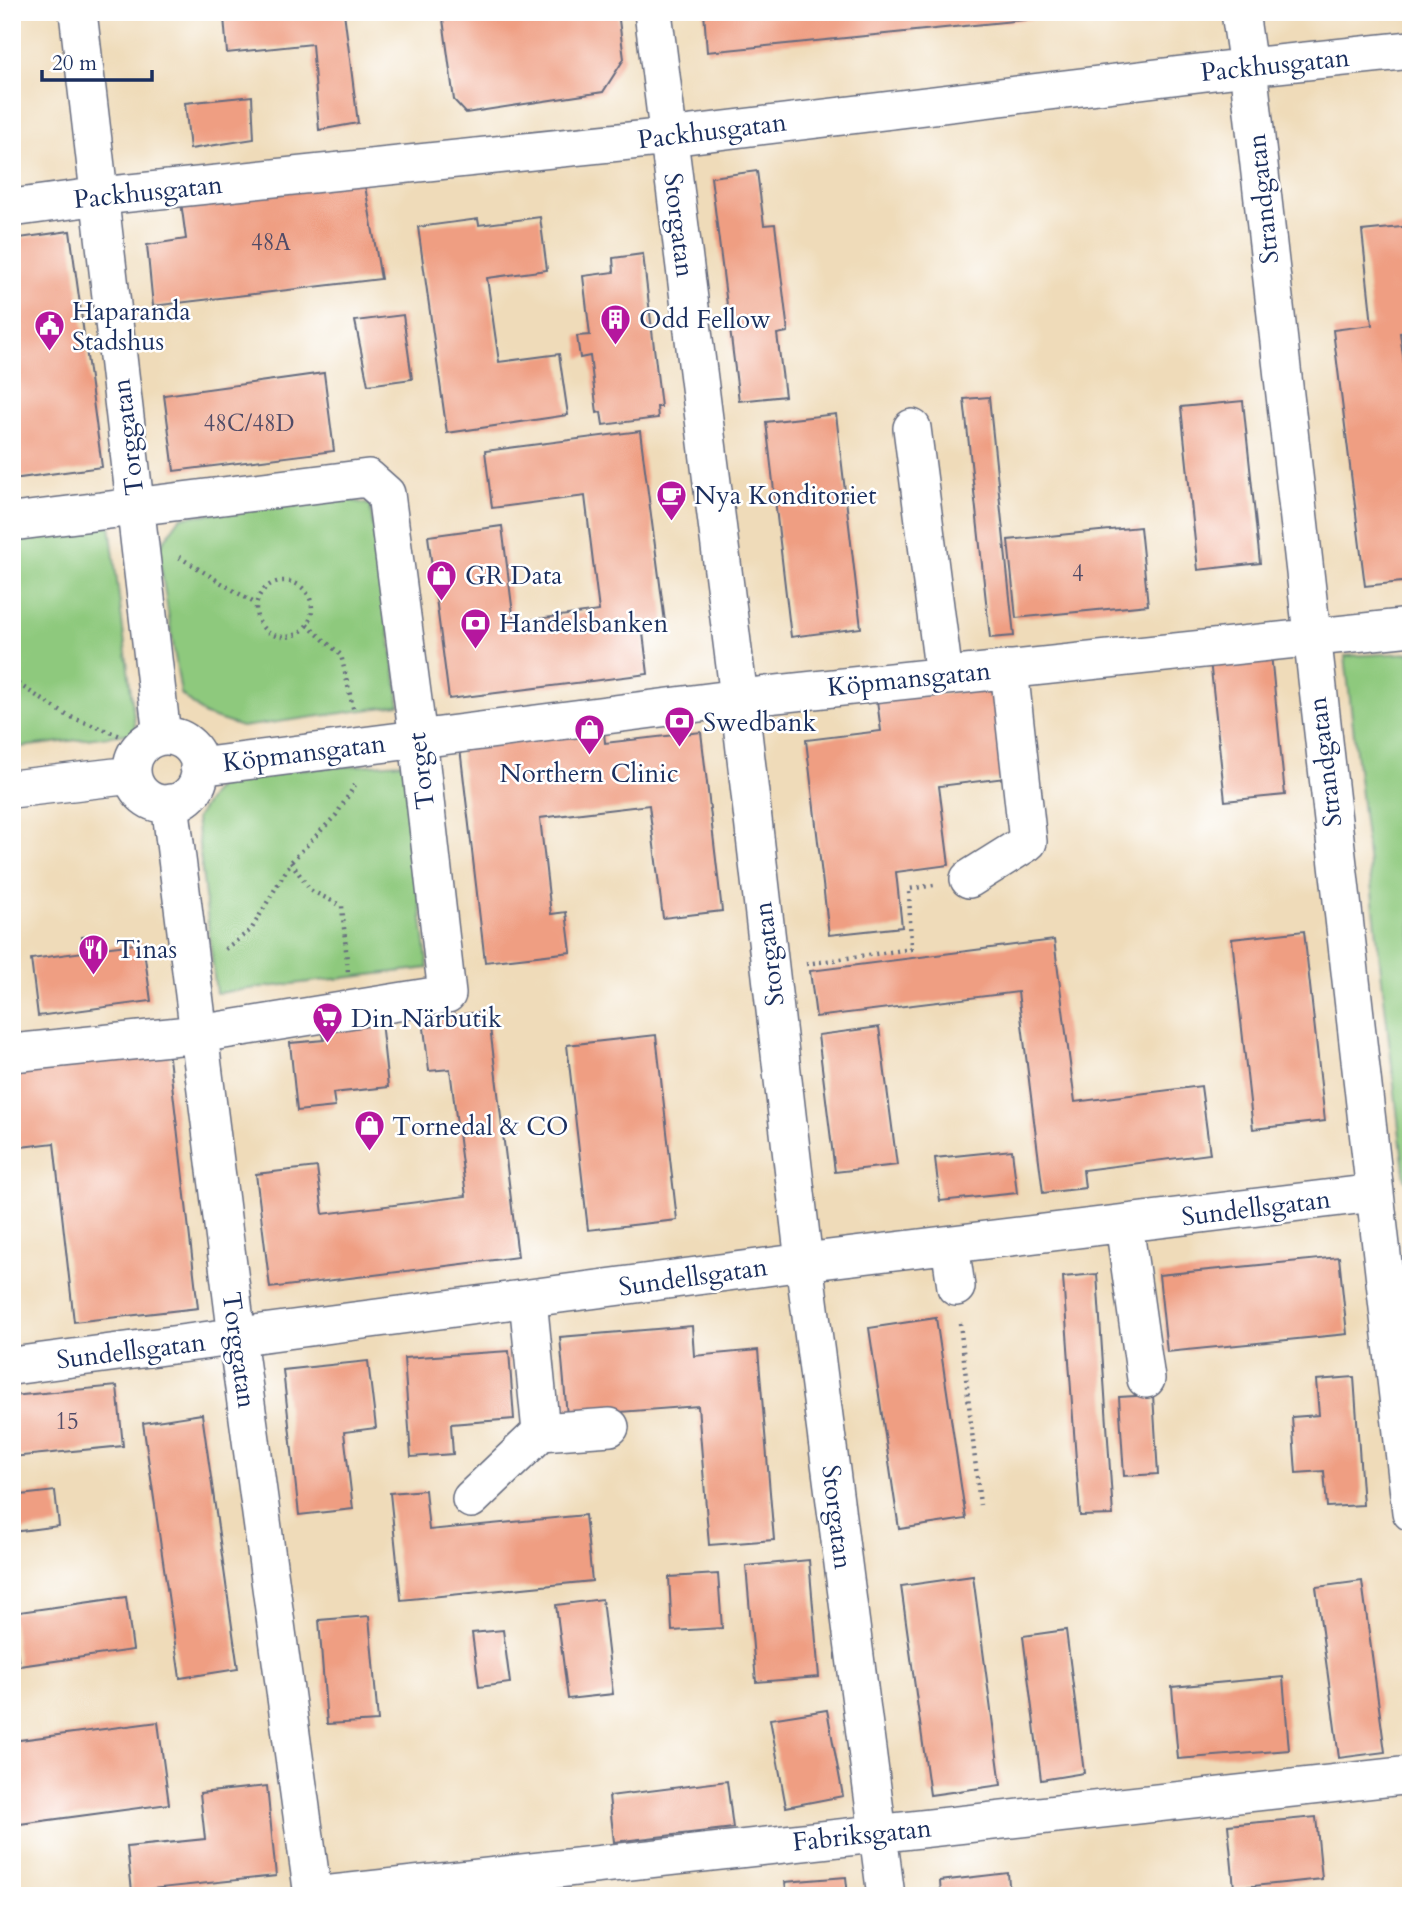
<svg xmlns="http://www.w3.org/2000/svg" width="1423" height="1908" font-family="Cardo,serif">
	<rect width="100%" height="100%" fill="#fff"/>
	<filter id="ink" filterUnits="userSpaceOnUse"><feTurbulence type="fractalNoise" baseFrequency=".0143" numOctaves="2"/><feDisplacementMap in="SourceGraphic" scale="14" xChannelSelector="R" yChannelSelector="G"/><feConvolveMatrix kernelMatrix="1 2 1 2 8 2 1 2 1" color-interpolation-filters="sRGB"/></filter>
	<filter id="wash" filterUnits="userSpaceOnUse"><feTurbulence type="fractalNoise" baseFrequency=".00686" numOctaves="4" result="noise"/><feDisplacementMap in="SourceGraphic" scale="28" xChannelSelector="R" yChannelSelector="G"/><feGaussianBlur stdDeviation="1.57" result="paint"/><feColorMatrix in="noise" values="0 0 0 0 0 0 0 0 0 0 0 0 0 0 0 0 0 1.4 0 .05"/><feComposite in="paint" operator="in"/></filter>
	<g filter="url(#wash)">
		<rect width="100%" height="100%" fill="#efdbb9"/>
		<!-- green -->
		<path fill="#8ec97d" stroke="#547c6e" stroke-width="2" d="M346 499 370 505 400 705 242 727 205 715 181 694 158 549 181 517Z
			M110 525 136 733 12 748V538Z
			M1411 653V1179L1405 1180 1345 656Z
			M403 763 428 968 216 993 196 818 214 791 235 773Z"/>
		<g id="blocks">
			<!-- building -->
			<path fill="#ef9e82" d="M264 12H344L358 123 319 130 312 44 227 53 224 17Z
				M442 12H618L624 59 603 92 466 113 454 100Z
				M704 12H1073V15L707 52Z
				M252 96 254 139 190 149 185 103Z
				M757 171 764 225 775 224 788 332 777 334 785 396 739 401 711 177Z
				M364 180 381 279 153 306 147 245 186 239 181 202Z
				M540 217 547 270 487 278 499 362 559 354 568 415 447 433 418 227 478 219 479 225Z
				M1411 226V332L1400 333 1411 417V581L1365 586 1333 330 1372 325 1362 231Z
				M70 231 102 467 12 479V239Z
				M643 254 661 407H657L658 418 603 425 601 412 597 413 590 356 580 358 577 336 590 335 583 276 614 272 613 258Z
				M403 315 412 379 368 385 355 321Z
				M324 373 334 451 174 471 164 395Z
				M989 397 1014 636 990 638 964 399Z
				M1243 401 1260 563 1198 570 1181 407Z
				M836 414 861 628 791 637 766 422Z
				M640 431 666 630 643 633 648 674 449 699 428 536 502 526 514 622 599 611 585 496 492 508 485 451Z
				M1140 527 1148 605 1016 618 1008 540Z
				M1271 654 1285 795 1225 801 1210 660Z
				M995 687 1006 778 939 786 949 865 896 872 902 927 829 935 806 740 881 731 877 701Z
				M604 732 605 743 701 732 722 911 663 918 649 805 540 818 551 914 566 912 571 952 485 962 460 748Z
				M1304 931 1325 1121 1253 1129 1232 939Z
				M101 935 103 948 143 943 151 1001 38 1016 31 959 84 952 82 937Z
				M1054 940 1075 1102 1201 1086 1210 1154 1083 1170 1085 1188 1043 1193 1018 992 816 1017 810 971Z
				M488 1011 518 1257 270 1288 256 1174 317 1167 323 1214 466 1196 450 1069 429 1071 423 1019Z
				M381 1021 388 1087 333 1093 335 1107 297 1111 290 1043 324 1040 322 1027Z
				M879 1027 897 1165 835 1172 818 1035Z
				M656 1035 677 1220 588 1230 567 1045Z
				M168 1049 198 1308 74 1322 54 1143 12 1148V1067Z
				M1012 1150 1017 1193 940 1201 935 1158Z
				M1339 1257 1347 1334 1167 1352 1159 1275Z
				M1097 1274 1113 1515 1080 1516 1063 1277Z
				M936 1318 966 1519 899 1529 869 1328Z
				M692 1326 694 1356 758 1350 774 1540 709 1545 698 1406 567 1416 560 1337Z
				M509 1351 514 1419 451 1424 453 1454 411 1457 404 1358Z
				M368 1361 376 1428 344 1432 353 1509 299 1515 283 1370Z
				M1354 1377 1363 1505 1327 1507 1324 1471 1296 1473 1292 1417 1319 1415 1316 1380Z
				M117 1386 123 1446 12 1457V1396Z
				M1153 1395 1158 1474 1124 1476 1119 1397Z
				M202 1414 238 1669 180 1678 143 1423Z
				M425 1490 429 1530 585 1515 592 1581 401 1600 390 1493Z
				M55 1491 59 1526 12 1532V1496Z
				M809 1560 819 1677 756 1682 746 1566Z
				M718 1574 722 1628 672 1631 669 1577Z
				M973 1576 1001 1785 930 1795 901 1586Z
				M1362 1581 1385 1752 1339 1758 1316 1587Z
				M126 1597 133 1650 19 1666 12 1613Z
				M602 1599 613 1694 568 1699 556 1605Z
				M369 1616 378 1721 327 1724 319 1620Z
				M503 1630 510 1683 479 1687 472 1633Z
				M1066 1630 1084 1773 1041 1780 1023 1636Z
				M1283 1677 1289 1750 1178 1759 1172 1687Z
				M827 1710 843 1796 786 1807 770 1719Z
				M158 1722 169 1804 12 1825V1741Z
				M727 1781 733 1828 614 1842 609 1796Z
				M267 1786 276 1876 132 1891 127 1847 205 1839 200 1793Z
				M1316 1817 1322 1879 1234 1888 1228 1825Z
				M1008 1873 1010 1896H941L940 1881Z
				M846 1877 848 1896H787L785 1882Z"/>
		</g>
	</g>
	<g filter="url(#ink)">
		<use href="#blocks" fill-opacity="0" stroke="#656b7e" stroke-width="2"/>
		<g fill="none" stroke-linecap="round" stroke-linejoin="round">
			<defs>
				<path id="minor" d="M78 12 162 736
					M653 12 739 698 804 1262 886 1896
					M1240 12 1248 67 1411 1512
					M12 208 101 196 668 137 1248 67 1411 50
					M912 428 944 676
					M12 522 368 478 386 494 418 739 447 994 199 1034 12 1053
					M132 770a34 34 0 1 1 68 0a34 34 0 1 1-68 0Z
					M199 767 739 698 1411 627
					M12 789 132 775
					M170 803 237 1337 313 1896
					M969 879 1028 842 1009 669
					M1124 1224 1146 1379
					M950 1245 956 1287
					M528 1299 541 1432 610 1427
					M12 1366 804 1262 1374 1193
					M471 1499 541 1432
					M314 1896 1411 1775"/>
			</defs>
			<!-- minor casing -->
			<use href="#minor" stroke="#656b7e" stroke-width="40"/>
			<!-- path -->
			<path stroke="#656b7e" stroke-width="4.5" stroke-dasharray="2 5" stroke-linecap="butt" d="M179 557 256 604
				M256 609a28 28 0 1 1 56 0a28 28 0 1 1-56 0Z
				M307 625 341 655 354 712
				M12 680 68 716 123 737
				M291 862 310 890 342 906 348 972
				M225 949 251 930 291 862 336 815 355 785
				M806 964 911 949 909 889 934 885
				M960 1323 980 1505"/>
			<!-- minor -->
			<use href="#minor" stroke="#fff" stroke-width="37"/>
		</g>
	</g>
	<!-- icons -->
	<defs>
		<symbol id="building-pin" viewBox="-11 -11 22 30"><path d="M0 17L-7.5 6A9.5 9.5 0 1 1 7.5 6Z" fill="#b5179e" stroke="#fff"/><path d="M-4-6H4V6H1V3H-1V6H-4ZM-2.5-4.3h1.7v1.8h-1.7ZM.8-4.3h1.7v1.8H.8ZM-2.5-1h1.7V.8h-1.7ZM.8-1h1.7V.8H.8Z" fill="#fff"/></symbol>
		<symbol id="civic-pin" viewBox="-11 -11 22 30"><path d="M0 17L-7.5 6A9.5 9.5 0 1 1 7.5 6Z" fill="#b5179e" stroke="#fff"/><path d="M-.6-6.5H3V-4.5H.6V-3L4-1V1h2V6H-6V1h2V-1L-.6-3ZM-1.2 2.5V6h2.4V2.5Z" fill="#fff"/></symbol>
		<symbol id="cafe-pin" viewBox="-11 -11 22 30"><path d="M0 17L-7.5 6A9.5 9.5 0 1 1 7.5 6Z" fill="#b5179e" stroke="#fff"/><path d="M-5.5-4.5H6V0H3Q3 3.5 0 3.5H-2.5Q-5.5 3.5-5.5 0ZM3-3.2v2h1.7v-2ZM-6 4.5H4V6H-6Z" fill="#fff"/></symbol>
		<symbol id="shop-pin" viewBox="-11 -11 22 30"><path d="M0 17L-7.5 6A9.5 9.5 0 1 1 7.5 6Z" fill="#b5179e" stroke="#fff"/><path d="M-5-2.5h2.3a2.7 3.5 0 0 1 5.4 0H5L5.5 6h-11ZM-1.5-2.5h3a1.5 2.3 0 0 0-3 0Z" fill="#fff"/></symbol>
		<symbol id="bank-pin" viewBox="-11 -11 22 30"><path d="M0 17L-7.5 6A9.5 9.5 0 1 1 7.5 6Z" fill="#b5179e" stroke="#fff"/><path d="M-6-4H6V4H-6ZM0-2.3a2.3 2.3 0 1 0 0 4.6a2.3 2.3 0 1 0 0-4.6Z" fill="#fff"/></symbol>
		<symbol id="restaurant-pin" viewBox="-11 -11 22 30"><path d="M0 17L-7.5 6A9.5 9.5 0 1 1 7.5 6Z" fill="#b5179e" stroke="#fff"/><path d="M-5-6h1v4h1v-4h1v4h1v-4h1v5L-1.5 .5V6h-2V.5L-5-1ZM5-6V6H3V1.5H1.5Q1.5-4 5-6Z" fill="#fff"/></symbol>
		<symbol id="supermarket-pin" viewBox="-11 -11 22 30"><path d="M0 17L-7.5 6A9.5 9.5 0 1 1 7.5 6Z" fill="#b5179e" stroke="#fff"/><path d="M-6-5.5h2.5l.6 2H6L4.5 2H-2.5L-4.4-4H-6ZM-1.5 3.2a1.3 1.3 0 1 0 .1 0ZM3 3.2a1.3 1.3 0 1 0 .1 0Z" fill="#fff"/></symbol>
	</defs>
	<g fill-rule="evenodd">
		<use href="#building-pin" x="598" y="302" width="35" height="47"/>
		<use href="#civic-pin" x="32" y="308" width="35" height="47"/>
		<use href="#cafe-pin" x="654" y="478" width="35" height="47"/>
		<use href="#shop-pin" x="424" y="558" width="35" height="47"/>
		<use href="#bank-pin" x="458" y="606" width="35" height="47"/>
		<use href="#bank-pin" x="662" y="704" width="35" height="47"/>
		<use href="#shop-pin" x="572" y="712" width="35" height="47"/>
		<use href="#restaurant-pin" x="76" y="932" width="35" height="47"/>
		<use href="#supermarket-pin" x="310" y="1000" width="35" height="47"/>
		<use href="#shop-pin" x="352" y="1108" width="35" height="47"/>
	</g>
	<g text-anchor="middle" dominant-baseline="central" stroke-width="5" stroke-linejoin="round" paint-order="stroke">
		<!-- number labels -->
		<g font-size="23" fill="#504b67">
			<text x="271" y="242">48A</text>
			<text x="249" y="423">48C/48D</text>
			<text x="1078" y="573">4</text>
			<text x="67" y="1421">15</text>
		</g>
		<!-- street labels -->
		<g font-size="26" fill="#1b2f5e" stroke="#fff">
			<text transform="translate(1275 65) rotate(-6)">Packhusgatan</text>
			<text transform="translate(712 131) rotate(-7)">Packhusgatan</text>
			<text transform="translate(148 192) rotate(-6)">Packhusgatan</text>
			<text transform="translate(1263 199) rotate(-96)">Strandgatan</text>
			<text transform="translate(679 225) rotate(83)">Storgatan</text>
			<text transform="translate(128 437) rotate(-97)">Torggatan</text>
			<text transform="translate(909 679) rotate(-6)">Köpmansgatan</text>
			<text transform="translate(304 753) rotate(-7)">Köpmansgatan</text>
			<text transform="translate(1325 762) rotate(-97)">Strandgatan</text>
			<text transform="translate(421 771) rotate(-97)">Torget</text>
			<text transform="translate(769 954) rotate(-97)">Storgatan</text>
			<text transform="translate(1256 1208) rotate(-7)">Sundellsgatan</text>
			<text transform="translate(693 1277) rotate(-8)">Sundellsgatan</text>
			<text transform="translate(239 1350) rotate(82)">Torggatan</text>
			<text transform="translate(131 1351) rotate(-7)">Sundellsgatan</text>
			<text transform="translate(837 1517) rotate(83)">Storgatan</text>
			<text transform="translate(862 1835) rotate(-6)">Fabriksgatan</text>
		</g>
		<!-- poi labels -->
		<g font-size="26" fill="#1b2f5e" stroke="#fff" text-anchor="start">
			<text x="72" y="311">Haparanda<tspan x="72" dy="30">Stadshus</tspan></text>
			<text x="639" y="319">Odd Fellow</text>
			<text x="694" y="495">Nya Konditoriet</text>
			<text x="465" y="575">GR Data</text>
			<text x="499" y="623">Handelsbanken</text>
			<text x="703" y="722">Swedbank</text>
			<text x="589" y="773" text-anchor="middle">Northern Clinic</text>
			<text x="116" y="949">Tinas</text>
			<text x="351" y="1018">Din Närbutik</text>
			<text x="392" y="1126">Tornedal &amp; CO</text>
		</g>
	</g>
	<!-- margin -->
	<rect width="1423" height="1908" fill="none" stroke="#fff" stroke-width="42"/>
	<!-- scale -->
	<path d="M42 70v10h110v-10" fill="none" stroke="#1b2f5e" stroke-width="3.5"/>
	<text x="52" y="70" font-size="21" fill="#1b2f5e" stroke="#ffffff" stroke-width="5" paint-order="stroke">20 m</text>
</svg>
